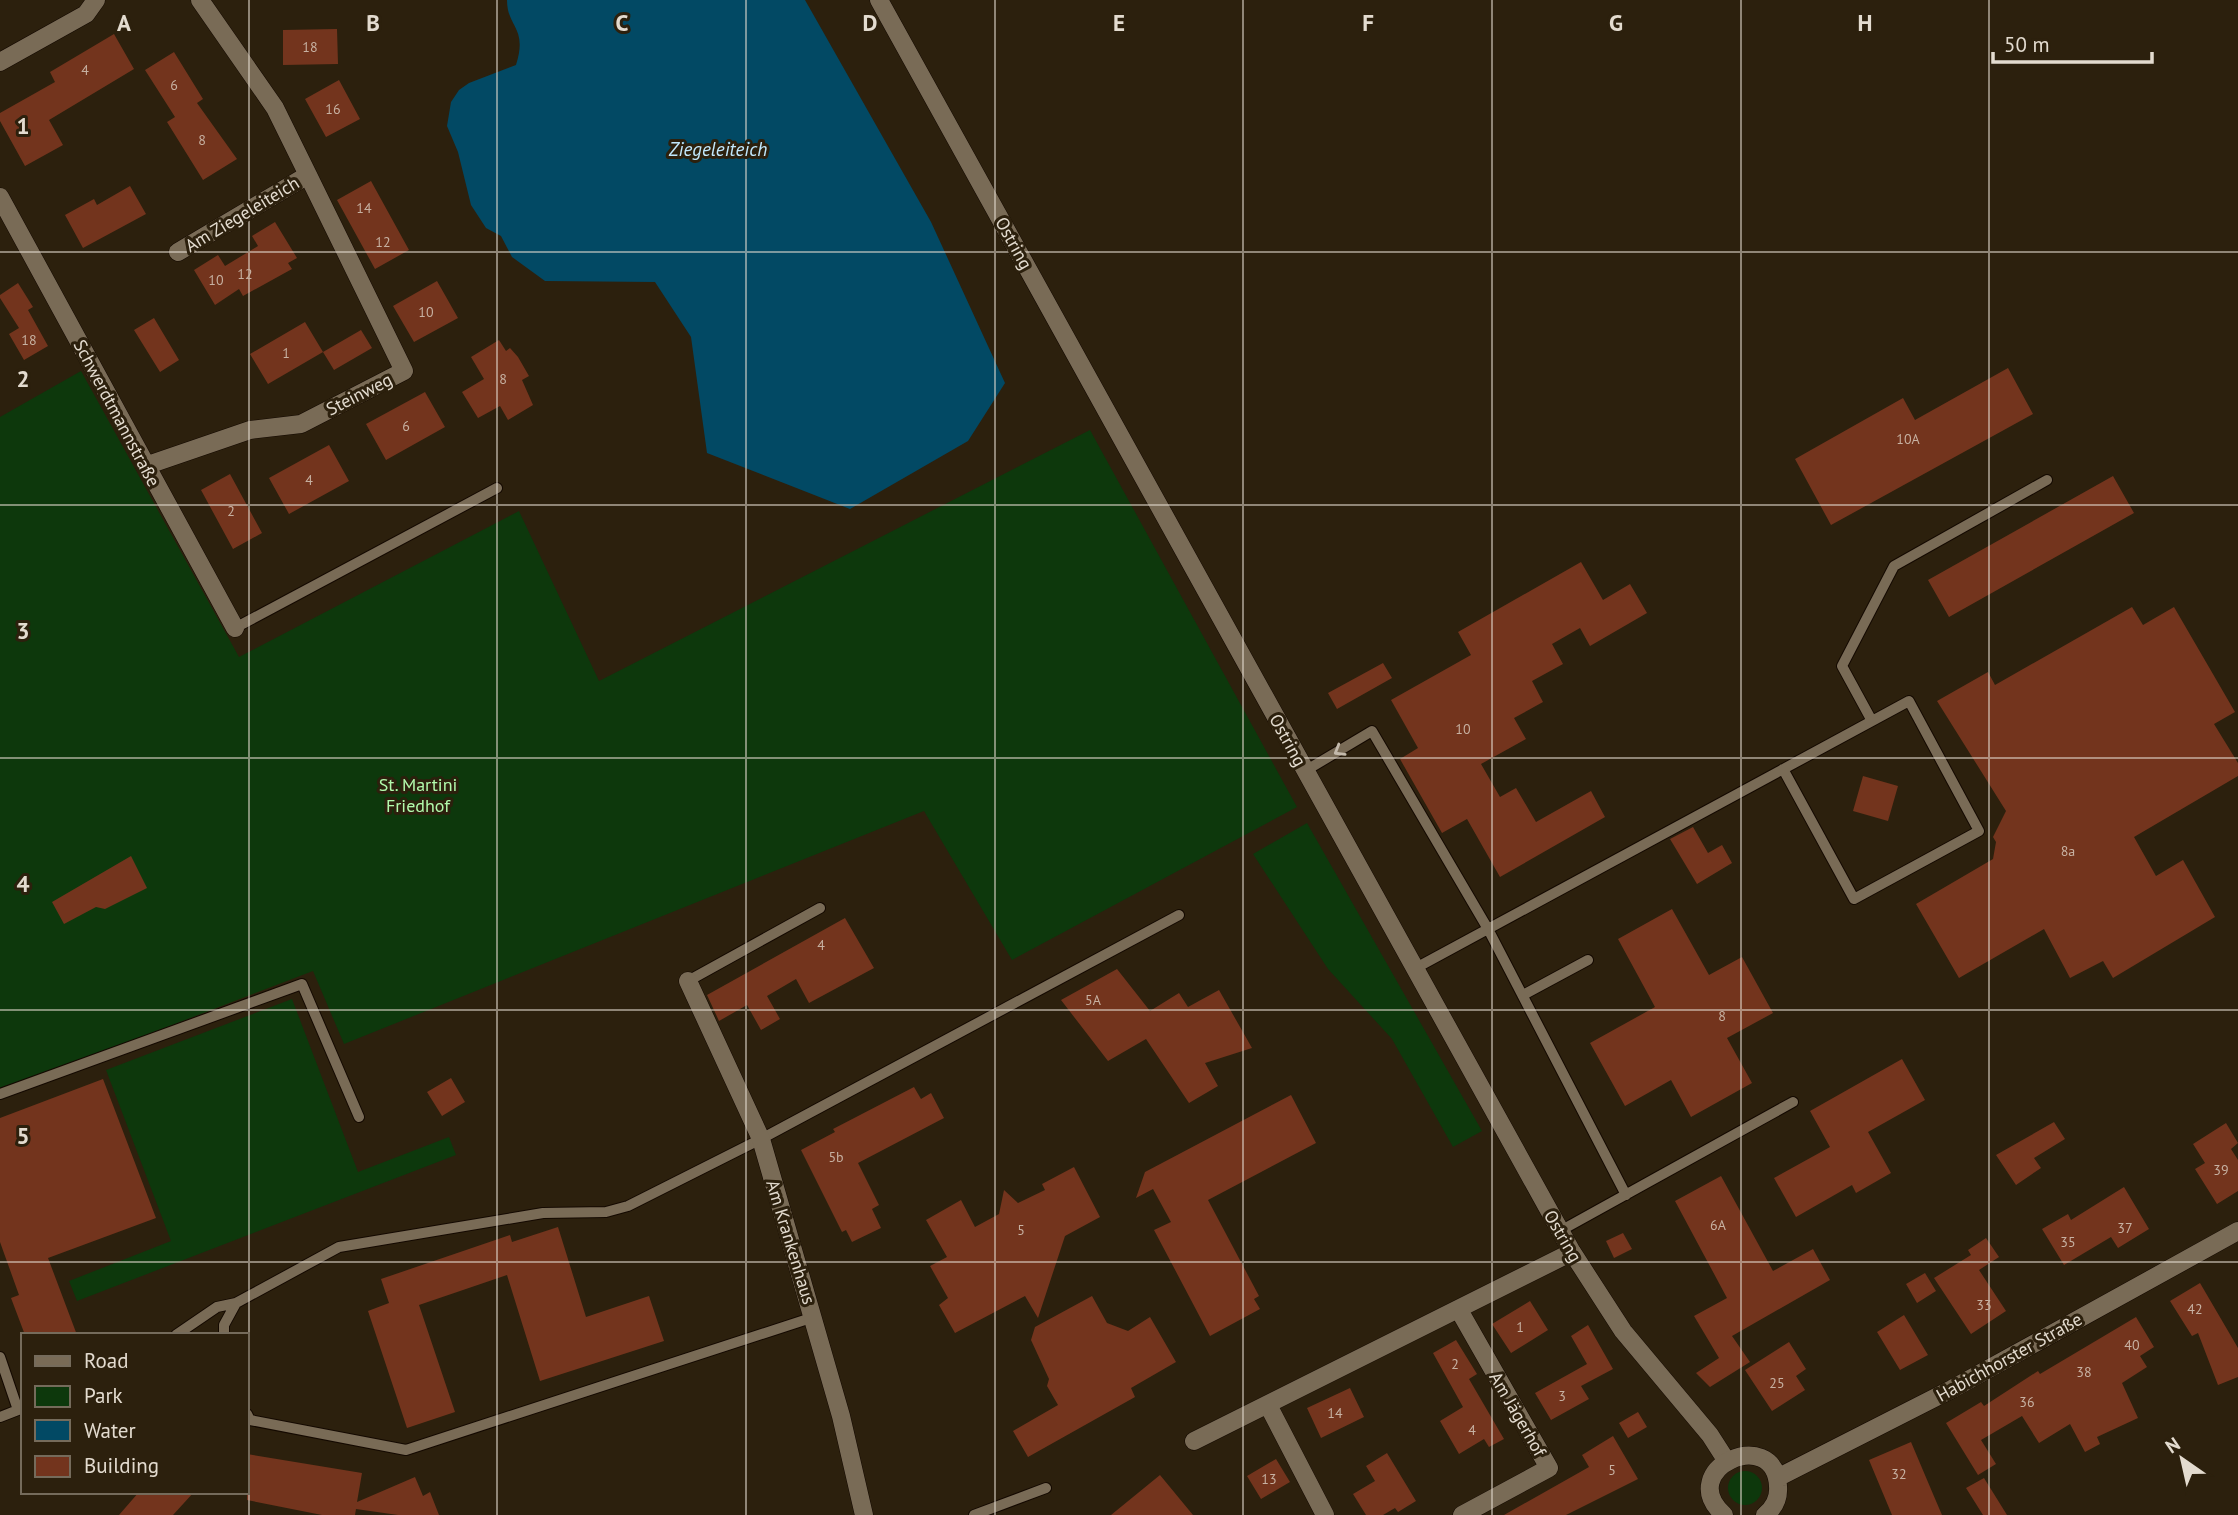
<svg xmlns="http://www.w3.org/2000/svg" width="2238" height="1515" font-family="'PT Sans',sans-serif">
	<rect width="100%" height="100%" fill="#2c200d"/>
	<!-- green -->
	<path fill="#0d380c" d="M81 371 239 657 519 511 599 681 1090 430 1297 807 1012 960 924 811 344 1044 313 971 0 1091V417Z
		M1307 823 1482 1131 1453 1147 1392 1039 1328 969 1253 854Z
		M292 999 358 1172 449 1137 456 1155 77 1301 69 1281 171 1241 106 1070Z
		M1728 1488a17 17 0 1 1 34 0a17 17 0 1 1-34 0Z"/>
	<!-- water -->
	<path fill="#024964" d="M507 0H805L931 222 1005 383 968 441 850 509 707 453 691 337 655 282 545 281 512 257 501 236 486 228 471 205 458 152 447 126 451 102 459 90 469 83 516 65C528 27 507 28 507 0Z"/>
	<!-- building -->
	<path fill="#73341d" d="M337 29 338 64 283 65V30Z
		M114 34 134 69 49 120 63 145 25 166 0 121V113L55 82 50 72Z
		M174 52 203 99 197 103 237 159 203 180 167 122 175 117 145 70Z
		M339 80 360 119 326 137 305 99Z
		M371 181 409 250 375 269 337 200Z
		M130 186 146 214 83 248 65 215 94 199 97 205Z
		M275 222 297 258 288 263 292 269 243 296 239 289 215 305 194 270 218 255 225 266 258 246 252 236Z
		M437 281 458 318 414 342 393 306Z
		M18 283 33 307 28 310 48 346 24 360 9 334 19 328 0 298V295Z
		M154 318 179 360 160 372 134 330Z
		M305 322 323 352 268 384 250 354Z
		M361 330 372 348 334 370 323 352Z
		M499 340 506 351 510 348 518 357 529 376 522 380 533 405 508 420 500 406 478 418 462 392 484 379 471 357Z
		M2008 368 2033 414 1831 525 1795 459 1903 398 1915 420Z
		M425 392 445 427 386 460 366 424Z
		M329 445 349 481 289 514 269 478Z
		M230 474 262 533 233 549 201 490Z
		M2113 476 2134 513 1949 617 1928 580Z
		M1581 562 1603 600 1630 584 1647 613 1590 646 1580 628 1552 644 1563 664 1532 681 1543 702 1514 718 1526 739 1481 764 1500 797 1516 788 1536 822 1591 791 1605 817 1500 877 1467 819 1442 833 1400 759 1418 748 1391 700 1471 655 1458 632Z
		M2132 607 2143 625 2174 607 2235 712 2214 724 2238 763V776L2134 837 2156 876 2183 860 2215 917 2113 978 2103 961 2070 978 2044 929 1959 978 1916 904 1993 859 1996 842 1993 837 2006 811 1937 701 1988 672 1995 685Z
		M1383 663 1392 678 1337 709 1328 693Z
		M1863 776 1898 786 1888 821 1853 811Z
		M1693 827 1708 853 1722 845 1732 863 1697 884 1670 839Z
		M131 856 147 888 105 909 96 907 64 924 52 902Z
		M1672 909 1709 975 1742 957 1773 1013 1727 1038 1752 1083 1691 1117 1671 1080 1625 1106 1590 1043 1655 1007 1618 939Z
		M845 918 874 968 809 1003 796 979 767 996 780 1019 761 1030 747 1005 719 1021 707 995Z
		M1117 969 1150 1011 1179 993 1188 1007 1219 990 1252 1048 1205 1063 1218 1086 1189 1103 1146 1039 1108 1061 1061 1000Z
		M1902 1059 1925 1100 1868 1132 1891 1173 1856 1193 1852 1185 1796 1217 1774 1178 1830 1147 1810 1111Z
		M451 1078 465 1102 442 1116 427 1092Z
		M103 1079 156 1218 48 1258 77 1335H25L11 1298 19 1295 0 1242V1118Z
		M914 1087 921 1099 931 1093 944 1118 858 1163 879 1205 872 1209 881 1228 852 1242 846 1230 842 1232 801 1150 835 1132 833 1129Z
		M1291 1095 1316 1143 1208 1200 1259 1296 1254 1299 1260 1309 1210 1336 1154 1230 1171 1222 1153 1189 1136 1198 1145 1172Z
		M2054 1122 2065 1139 2034 1158 2041 1168 2016 1185 1996 1155Z
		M2226 1123 2238 1143 2231 1149 2238 1160V1191L2217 1204 2195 1169 2205 1163 2193 1144Z
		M1074 1167 1100 1217 1065 1236 1038 1318 1025 1296 955 1333 939 1305 948 1298 930 1266 947 1257 926 1220 961 1200 975 1227 999 1214 1004 1190 1018 1203 1045 1190 1042 1184Z
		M1721 1176 1773 1271 1813 1249 1830 1280 1732 1336 1750 1362 1710 1387 1696 1373 1719 1358 1694 1316 1727 1298 1675 1201Z
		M2124 1187 2149 1229 2118 1248 2111 1237 2064 1265 2042 1229 2068 1214 2071 1220Z
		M558 1227 586 1317 649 1296 664 1341 540 1381 507 1275 419 1305 455 1412 407 1428 368 1311 389 1303 381 1279 510 1235 512 1242Z
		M1623 1233 1632 1249 1614 1258 1606 1241Z
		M1986 1238 1999 1257 1979 1270 2006 1311 1971 1334 1934 1278 1971 1255 1968 1250Z
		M1925 1273 1936 1291 1917 1303 1906 1284Z
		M2200 1283 2238 1348V1377L2218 1385 2198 1333 2192 1336 2170 1301Z
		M1092 1296 1107 1323 1128 1331 1150 1317 1176 1362 1131 1388 1135 1397 1028 1457 1013 1431 1058 1405 1047 1386 1049 1379 1031 1340 1035 1327Z
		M1530 1301 1548 1330 1511 1353 1492 1324Z
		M1904 1315 1928 1355 1900 1370 1877 1332Z
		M2136 1317 2154 1347 2140 1356 2147 1367 2122 1383 2138 1418 2097 1437 2100 1444 2085 1452 2070 1424 2039 1443 2022 1416 1981 1440 1996 1464 1978 1475 1946 1423 1981 1402 1984 1406 2038 1371 2040 1374Z
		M1588 1325 1613 1369 1581 1386 1589 1399 1551 1420 1535 1393 1587 1364 1571 1336Z
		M1456 1340 1477 1374 1469 1379 1504 1439 1489 1447 1484 1439 1459 1454 1440 1421 1463 1407 1433 1353Z
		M1789 1342 1806 1369 1796 1376 1805 1390 1772 1411 1745 1370Z
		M1350 1388 1364 1417 1321 1438 1307 1408Z
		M1638 1412 1647 1427 1628 1438 1619 1423Z
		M1613 1436 1638 1479 1566 1515H1504L1589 1467 1582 1455Z
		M1911 1442 1933 1494 1942 1515H1892L1869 1460Z
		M1387 1453 1416 1501 1398 1512 1395 1508 1383 1515H1366L1353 1494 1375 1481 1366 1466Z
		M247 1454 362 1473 357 1502 415 1477 423 1496 430 1492 439 1515H398L356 1509 355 1515H322L247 1500Z
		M1276 1459 1290 1482 1261 1499 1247 1476Z
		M1160 1475 1193 1515H1111Z
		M1984 1478 2007 1515H1983L1966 1488Z
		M139 1492H194L173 1515H119Z"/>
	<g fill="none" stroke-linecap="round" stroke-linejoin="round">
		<defs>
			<path id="lane" d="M235 628 497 488
				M1872 721 1842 666 1894 566 2047 480
				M1305 771 1372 731 1488 929 1626 1195
				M1414 969C1579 879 1744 790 1909 701L1979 831 1854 899 1783 769
				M688 981 820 908
				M1523 995 1588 960
				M0 1094 302 984 359 1117
				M1560 1231 1793 1102
				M176 1335 217 1307 236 1303
				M224 1335V1325L236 1303 339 1247 543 1213 606 1212 628 1206 761 1139 1179 915
				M0 1357 18 1410 23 1408
				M247 1414 250 1420 406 1450 814 1317
				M0 1417 18 1410
				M974 1515 1046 1488"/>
			<path id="street" d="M879 0 1572 1252 1623 1331 1710 1435 1726 1460
				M0 62 86 14 96 0
				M0 197 235 628
				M178 252 308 175 275 108 200 0
				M145 466 250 430 301 424 404 371 308 175
				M688 981 761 1139 841 1416 864 1515
				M1459 1310 1549 1468 1462 1515
				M1268 1405 1325 1515
				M1194 1441 1572 1252"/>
			<path id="secondary" d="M1777 1478 1952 1389 2238 1231
				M1724 1515C1673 1469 1775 1424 1778 1486 1779 1498 1774 1508 1765 1515"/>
		</defs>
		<!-- lane casing -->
		<use href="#lane" stroke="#140900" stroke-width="12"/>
		<!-- street casing -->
		<use href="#street" stroke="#140900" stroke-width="19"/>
		<!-- secondary casing -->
		<use href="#secondary" stroke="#140900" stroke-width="19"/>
		<!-- lane -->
		<use href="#lane" stroke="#796b56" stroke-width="10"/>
		<!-- street -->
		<use href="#street" stroke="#796b56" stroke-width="18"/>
		<!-- secondary -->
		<use href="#secondary" stroke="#796b56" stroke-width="18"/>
	</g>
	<!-- one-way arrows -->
	<defs><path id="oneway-chevron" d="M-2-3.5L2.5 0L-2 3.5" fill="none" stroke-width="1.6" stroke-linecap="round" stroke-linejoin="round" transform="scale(1.75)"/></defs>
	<use stroke="#c3b9ab" href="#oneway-chevron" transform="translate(1339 751) rotate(149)"/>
	<!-- grid -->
	<path fill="none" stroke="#e3dbcf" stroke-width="2" stroke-opacity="0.55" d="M249 0V1515M497 0V1515M746 0V1515M995 0V1515M1243 0V1515M1492 0V1515M1741 0V1515M1989 0V1515M0 252H2238M0 505H2238M0 758H2238M0 1010H2238M0 1262H2238"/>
	<g text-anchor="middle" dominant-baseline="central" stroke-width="6" stroke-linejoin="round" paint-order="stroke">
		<!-- number labels -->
		<g font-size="14" fill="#c7b1a2">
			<text x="310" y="47">18</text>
			<text x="85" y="70">4</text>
			<text x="174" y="85">6</text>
			<text x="333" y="109">16</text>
			<text x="202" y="140">8</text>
			<text x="364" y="208">14</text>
			<text x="383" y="242">12</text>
			<text x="245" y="274">12</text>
			<text x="216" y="280">10</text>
			<text x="426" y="312">10</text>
			<text x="29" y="340">18</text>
			<text x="286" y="353">1</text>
			<text x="503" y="379">8</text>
			<text x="406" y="426">6</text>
			<text x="1908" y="439">10A</text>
			<text x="309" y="480">4</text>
			<text x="231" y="511">2</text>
			<text x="1463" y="729">10</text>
			<text x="2068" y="851">8a</text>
			<text x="821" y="945">4</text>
			<text x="1093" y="1000">5A</text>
			<text x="1722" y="1016">8</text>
			<text x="836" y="1157">5b</text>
			<text x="2221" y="1170">39</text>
			<text x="1718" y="1225">6A</text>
			<text x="2125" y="1228">37</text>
			<text x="1021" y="1230">5</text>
			<text x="2068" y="1242">35</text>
			<text x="1984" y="1305">33</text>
			<text x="2195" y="1309">42</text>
			<text x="1520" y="1327">1</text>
			<text x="2132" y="1345">40</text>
			<text x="1455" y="1364">2</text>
			<text x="2084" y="1372">38</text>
			<text x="1777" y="1383">25</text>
			<text x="1562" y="1396">3</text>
			<text x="2027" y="1402">36</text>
			<text x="1335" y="1413">14</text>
			<text x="1472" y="1430">4</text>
			<text x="1612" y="1470">5</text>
			<text x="1899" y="1474">32</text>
			<text x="1269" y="1479">13</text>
		</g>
		<!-- street labels -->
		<g font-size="18" fill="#e3dbcf" stroke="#2c200d">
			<text transform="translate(242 214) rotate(-31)">Am Ziegeleiteich</text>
			<text transform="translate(1014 243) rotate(61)">Ostring</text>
			<text transform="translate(359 394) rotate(-27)">Steinweg</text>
			<text transform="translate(117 413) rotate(62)">Schwerdtmannstraße</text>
			<text transform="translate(1288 740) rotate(61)">Ostring</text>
			<text transform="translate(1563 1236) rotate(60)">Ostring</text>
			<text transform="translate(791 1242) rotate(73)">Am Krankenhaus</text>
			<text transform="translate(2009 1357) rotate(-29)">Habichhorster Straße</text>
			<text transform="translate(1518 1414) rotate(60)">Am Jägerhof</text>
		</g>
		<!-- park labels -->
		<g font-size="18" fill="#b2faac" stroke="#2c200d">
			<text x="418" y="784">St. Martini<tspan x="418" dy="21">Friedhof</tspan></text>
		</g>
		<!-- water labels -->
		<g font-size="19" font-style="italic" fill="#c1e8fd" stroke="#2c200d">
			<text x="718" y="149">Ziegeleiteich</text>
		</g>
	</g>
	<g font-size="23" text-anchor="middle" font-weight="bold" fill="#e3dbcf" stroke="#2c200d" stroke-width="6" stroke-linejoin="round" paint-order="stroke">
		<text x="124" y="31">A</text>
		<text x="373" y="31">B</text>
		<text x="622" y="31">C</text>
		<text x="870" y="31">D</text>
		<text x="1119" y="31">E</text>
		<text x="1368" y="31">F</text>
		<text x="1616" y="31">G</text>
		<text x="1865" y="31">H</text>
		<text x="23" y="134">1</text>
		<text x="23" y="387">2</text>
		<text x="23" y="639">3</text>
		<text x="23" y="892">4</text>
		<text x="23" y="1144">5</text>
	</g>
	<!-- legend -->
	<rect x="21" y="1333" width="228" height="161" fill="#2c200d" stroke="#756b5b" stroke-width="2"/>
	<rect x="35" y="1356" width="35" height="10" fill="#796b56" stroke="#756b5b" stroke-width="2"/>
	<text x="84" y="1368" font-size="21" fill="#e3dbcf">Road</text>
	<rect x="35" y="1386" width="35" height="21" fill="#0d380c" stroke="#756b5b" stroke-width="2"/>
	<text x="84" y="1403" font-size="21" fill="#e3dbcf">Park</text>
	<rect x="35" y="1420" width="35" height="21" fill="#024964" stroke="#756b5b" stroke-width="2"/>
	<text x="84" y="1438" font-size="21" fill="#e3dbcf">Water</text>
	<rect x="35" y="1456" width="35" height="21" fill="#73341d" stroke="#756b5b" stroke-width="2"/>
	<text x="84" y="1473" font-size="21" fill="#e3dbcf">Building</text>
	<!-- north arrow -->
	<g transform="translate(2182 1459) rotate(326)" stroke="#2c200d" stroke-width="5" paint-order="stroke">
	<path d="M0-5L12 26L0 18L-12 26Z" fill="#e3dbcf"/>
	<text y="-10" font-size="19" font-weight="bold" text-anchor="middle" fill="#e3dbcf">N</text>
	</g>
	<!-- scale -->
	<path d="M1993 52v10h159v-10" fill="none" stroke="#e3dbcf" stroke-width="3.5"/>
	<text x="2004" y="52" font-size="21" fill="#e3dbcf" stroke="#2c200d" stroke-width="5" paint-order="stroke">50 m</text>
</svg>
